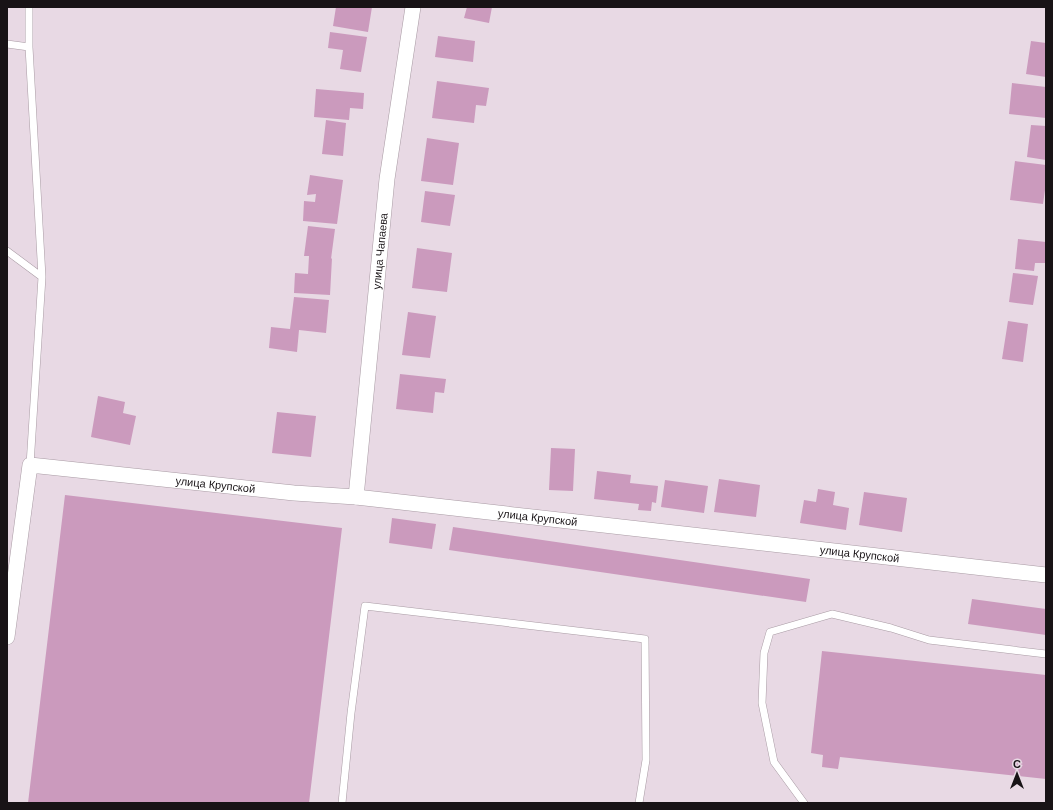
<svg xmlns="http://www.w3.org/2000/svg" width="1053" height="810" font-family="Helvetica,sans-serif">
	<rect width="100%" height="100%" fill="#e8d9e4"/>
	<!-- building -->
	<path fill="#cb9abd" d="M336 7H372L368 32 333 26Z
		M467 7H492L489 23 464 18Z
		M330 32 367 37 361 72 340 69 343 50 328 48Z
		M438 36 475 41 473 62 435 57Z
		M1031 41 1046 43V77L1026 74Z
		M437 81 489 88 486 106 476 105 474 123 432 118Z
		M1012 83 1046 87V118L1009 114Z
		M316 89 364 93 363 109 350 108 349 120 314 117Z
		M326 120 346 123 343 156 322 154Z
		M1031 125 1046 126V160L1027 157Z
		M427 138 459 143 453 185 421 181Z
		M1015 161 1046 165V183L1043 204 1010 200Z
		M310 175 343 180 337 224 303 221 304 201 315 202 316 194 307 195Z
		M425 191 455 195 450 226 421 222Z
		M308 226 335 229 331 259 332 258 330 295 294 293 295 273 308 274 309 256H304Z
		M1018 239 1046 242 1045 263H1035L1034 271 1015 269Z
		M417 248 452 253 447 292 412 288Z
		M1013 273 1038 276 1033 305 1009 302Z
		M294 297 329 300 326 333 299 330 297 352 269 348 271 327 290 329Z
		M408 312 436 316 430 358 402 355Z
		M1008 321 1028 324 1023 362 1002 359Z
		M400 374 446 379 444 393 435 392 433 413 396 409Z
		M98 396 125 402 123 413 136 416 130 445 91 437Z
		M277 412 316 416 311 457 272 453Z
		M551 448 575 449 573 491 549 490Z
		M597 471 631 475 630 483 658 486 656 503 652 502 651 511 638 510 639 504 594 499Z
		M719 479 760 485 756 517 714 512Z
		M665 480 708 486 704 513 661 507Z
		M818 489 835 492 833 505 849 508 846 530 800 523 804 500 816 502Z
		M864 492 907 498 902 532 859 525Z
		M65 495 342 528 309 803H28Z
		M392 518 436 524 432 549 389 543Z
		M453 527 810 579 806 602 449 550Z
		M972 599 1046 609V635L968 624Z
		M822 651 1046 675V779L840 757 838 769 822 767 823 755 811 753Z"/>
	<g fill="none" stroke-linecap="round" stroke-linejoin="round">
		<defs>
			<path id="lane" d="M29 7V47L42 277
				M7 44 29 47
				M7 251 42 277 30 465
				M342 803 351 713 365 606 645 639 646 760 639 803
				M804 803 774 762 762 703 764 653 770 632 832 614 891 628 929 640 1046 654"/>
			<g id="street">
				<path id="s1" d="M356 497 387 179 413 7"/>
				<path id="s2" d="M7 637 30 465 294 493 356 497 1046 575"/>
			</g>
		</defs>
		<!-- lane casing -->
		<use href="#lane" stroke="#a99ba4" stroke-width="8"/>
		<!-- street casing -->
		<use href="#street" stroke="#a99ba4" stroke-width="16"/>
		<!-- lane -->
		<use href="#lane" stroke="#fff" stroke-width="7"/>
		<!-- street -->
		<use href="#street" stroke="#fff" stroke-width="15"/>
	</g>
	<g text-anchor="middle" dominant-baseline="central" stroke-width="3.5" stroke-linejoin="round" paint-order="stroke">
		<!-- street labels -->
		<g font-size="11" fill="#181316" stroke="#e8d9e4">
			<text stroke="none"><textPath href="#s1" startOffset="247">улица Чапаева</textPath></text>
			<text stroke="none"><textPath href="#s2" startOffset="360">улица Крупской</textPath></text>
			<text stroke="none"><textPath href="#s2" startOffset="684">улица Крупской</textPath></text>
			<text stroke="none"><textPath href="#s2" startOffset="1008">улица Крупской</textPath></text>
		</g>
	</g>
	<!-- border -->
	<rect width="1053" height="810" fill="none" stroke="#181316" stroke-width="16"/>
	<!-- north arrow -->
	<g transform="translate(1017 774)" stroke="#e8d9e4" stroke-width="3" paint-order="stroke">
	<path d="M0-3L7 15L0 10L-7 15Z" fill="#181316"/>
	<text y="-6" font-size="11" font-weight="bold" text-anchor="middle" fill="#181316">С</text>
	</g>
</svg>
